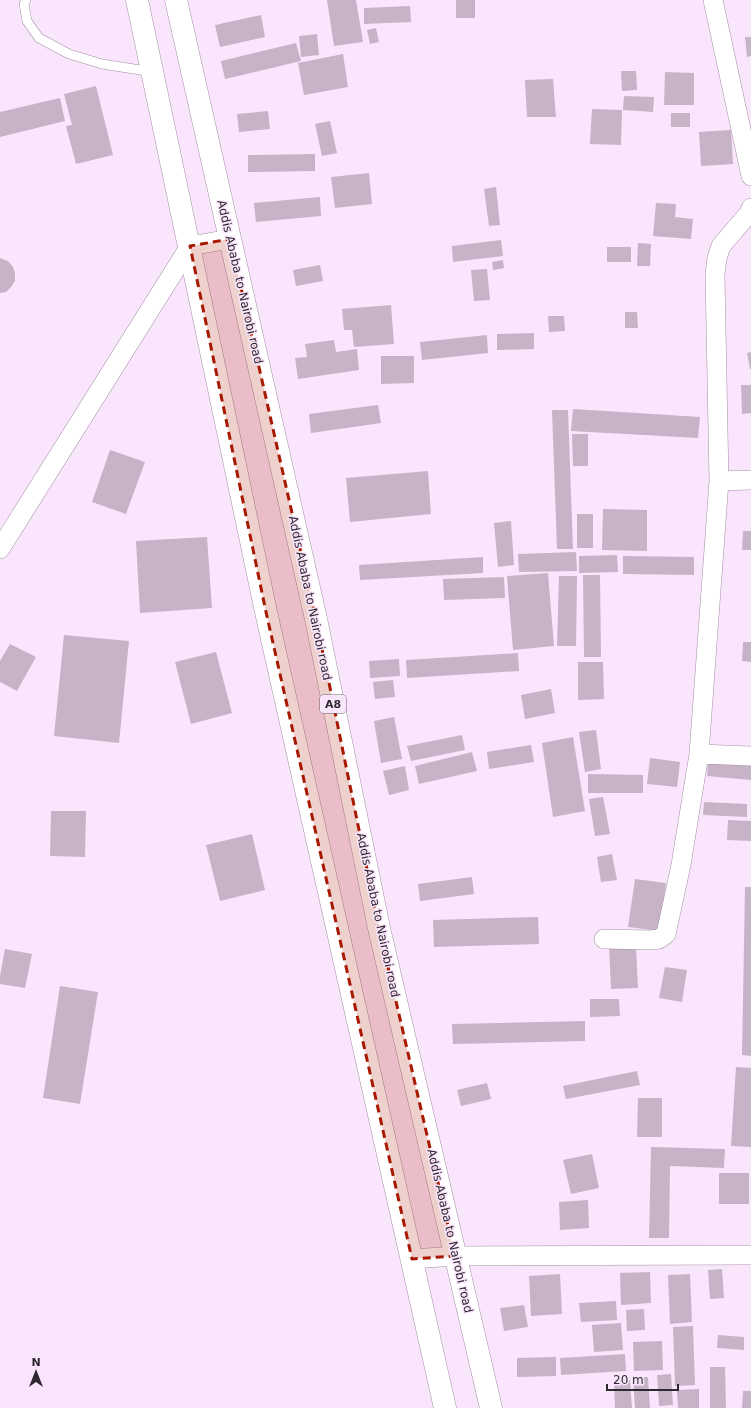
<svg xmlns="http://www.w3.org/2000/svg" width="751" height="1408" font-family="'DejaVu Sans',sans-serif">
	<rect width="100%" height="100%" fill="#fae6fc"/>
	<!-- building -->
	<path fill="#c6b3c8" d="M327 0H356L363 42 334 46Z
		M456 0H475V18H456Z
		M410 6 411 22 364 24V8Z
		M261 15 265 37 220 47 215 25Z
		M376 28 379 42 370 44 367 30Z
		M317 34 319 55 301 57 299 36Z
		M745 37H751V56L747 57Z
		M296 43 301 61 225 79 221 61Z
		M343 54 348 87 304 95 298 63Z
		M621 71H636L637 90 622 91Z
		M665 72 694 73V105H664Z
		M553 79 556 117H527L525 80Z
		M96 86 113 155 76 164 66 126 72 125 64 94Z
		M624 96 654 97 653 112 623 110Z
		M60 98 65 121 0 137V112Z
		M592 109 622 110 621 145 590 144Z
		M268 111 270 129 239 132 237 114Z
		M671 113H690V127H671Z
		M330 121 337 153 322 156 315 124Z
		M731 130 733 164 701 166 699 132Z
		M315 154V171L248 172V155Z
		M369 173 372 204 335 208 331 177Z
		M496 187 500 225 489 226 484 189Z
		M320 197 321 216 256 222 254 203Z
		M656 203 676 204 675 217 693 219 691 239 653 236Z
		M501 240 503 256 453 262 452 246Z
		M638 243 651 244 650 266H637Z
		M607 247H631V262H607Z
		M0 258 8 261 13 267 15 273V281L11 287 6 292 0 293Z
		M503 260 504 268 493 270 492 262Z
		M320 265 323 281 296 286 293 270Z
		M487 269 490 300 474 301 471 270Z
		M391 305 394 344 354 347 352 330H344L342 309Z
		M625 312H637L638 328H625Z
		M548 316H564L565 331 549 332Z
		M534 333V349L497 350V334Z
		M487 335 488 353 422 360 420 342Z
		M334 340 336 352 357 349 359 370 298 379 295 358 307 357 305 344Z
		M751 352V369H750L747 353Z
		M381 356H414V383L381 384Z
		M741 385H751V413L742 414Z
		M378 405 381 423 311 433 309 414Z
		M573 409 700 417 698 438 571 431Z
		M552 410H568L573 549H557Z
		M572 434H588V466H573Z
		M110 450 145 462 126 514 92 502Z
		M428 471 431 514 350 522 346 478Z
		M603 509 647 510V551L602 550Z
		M577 514H593V548H577Z
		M511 521 514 565 498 567 494 523Z
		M743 531H751V550H742Z
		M207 537 212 608 140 613 136 541Z
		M576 552 577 571 519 572 518 554Z
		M617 555 618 572 579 573V556Z
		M623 556 694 557V575L623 574Z
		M483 557V573L360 580 359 565Z
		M548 573 554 646 513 650 507 576Z
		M583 575H600L601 657H584Z
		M559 576H577L576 646H557Z
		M504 577 505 598 444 600 443 579Z
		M64 635 129 641 119 743 54 736Z
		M743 642H751V662L742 661Z
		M10 644 36 657 17 691 0 682V661Z
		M216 652 232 713 191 724 175 662Z
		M518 653 519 671 407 678 406 660Z
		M399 659 400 676 370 678 369 661Z
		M578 662H603L604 699 578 700Z
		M393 680 395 697 375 699 373 682Z
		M551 689 555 713 525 719 521 695Z
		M394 717 402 759 381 763 374 721Z
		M596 730 601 769 585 772 579 732Z
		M462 735 465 750 411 761 407 746Z
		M573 737 585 811 553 817 542 743Z
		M531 745 534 762 489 769 487 752Z
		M472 752 477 771 419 784 415 766Z
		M650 758 680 762 677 787 647 784Z
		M708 763 751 766V780L707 776Z
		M405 766 409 790 389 795 383 771Z
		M588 774 643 775V793H588Z
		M603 797 610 834 595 836 589 799Z
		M704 802 747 804V817L703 815Z
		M51 811H86L85 857 50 856Z
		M728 820 751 821V841L727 840Z
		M252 834 265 890 220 901 206 845Z
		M612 854 617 880 601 882 597 857Z
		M472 877 474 894 420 901 418 884Z
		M635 879 666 883 660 931 628 927Z
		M745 887H751V1056L742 1055Z
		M538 917 539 944 434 947 433 920Z
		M636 946 638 988 611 989 609 947Z
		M5 949 32 954 25 988 0 984V976Z
		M665 967 687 970 682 1002 659 998Z
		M60 986 98 992 80 1104 43 1098Z
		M590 999H619L620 1016 590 1017Z
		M585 1021V1041L453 1044 452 1024Z
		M736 1067 751 1068V1147L731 1146Z
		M637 1071 640 1085 566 1099 563 1086Z
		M487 1083 491 1099 461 1106 457 1090Z
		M638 1098H662V1137H637Z
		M651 1147 725 1149 724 1168 670 1166 669 1238H649Z
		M592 1154 599 1188 571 1194 563 1160Z
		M719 1173H749V1204H719Z
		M588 1200 589 1228 560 1230 559 1202Z
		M722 1269 724 1298 710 1299 708 1270Z
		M650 1272 651 1303 621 1305 620 1273Z
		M560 1274 562 1314 531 1316 529 1276Z
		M690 1274 692 1322 670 1324 668 1275Z
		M616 1301 617 1320 581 1322 579 1303Z
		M524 1305 528 1327 504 1331 500 1308Z
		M644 1309 645 1330 627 1331 626 1310Z
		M621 1323 623 1350 594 1352 592 1325Z
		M693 1326 695 1385 675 1386 673 1327Z
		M718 1335 744 1337V1350L717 1348Z
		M662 1341 663 1370 634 1371 633 1342Z
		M625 1354 626 1371 561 1375 560 1358Z
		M556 1357V1376L517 1377V1358Z
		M710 1367H725L726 1408H710Z
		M671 1374 673 1405 659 1406 657 1375Z
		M648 1377 650 1408H635L633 1378Z
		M630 1380 632 1408H615L614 1381Z
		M699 1389V1408H678L677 1390Z
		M743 1391H751V1408H742Z"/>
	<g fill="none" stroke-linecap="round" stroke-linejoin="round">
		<defs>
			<path id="lane" d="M26 0 24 4 27 21 39 38 69 54 102 64 153 72"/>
			<path id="street" d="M713 0 751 176
				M751 480 719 481 699 754 751 756
				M719 481 715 275 717 258 721 246 750 212 751 208
				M0 549 190 246 230 239
				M604 939 651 940 659 939 666 934 681 865 699 754
				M412 1259 455 1256 751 1255"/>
			<path id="highway" d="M137 0 266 612 445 1408
				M176 0 316 619 379 928 491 1408"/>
		</defs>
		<!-- lane casing -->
		<use href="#lane" stroke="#a28fa3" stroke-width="10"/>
		<!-- street casing -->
		<use href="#street" stroke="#a28fa3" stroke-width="20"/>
		<!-- highway casing -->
		<use href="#highway" stroke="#a28fa3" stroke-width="23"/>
		<!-- lane -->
		<use href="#lane" stroke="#fff" stroke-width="9"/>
		<!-- street -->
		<use href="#street" stroke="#fff" stroke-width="19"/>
		<!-- highway -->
		<use href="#highway" stroke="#fff" stroke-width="22"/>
	</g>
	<!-- marked area -->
	<path fill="#a81800" fill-opacity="0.2" stroke="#a81800" stroke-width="3" stroke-dasharray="8 5" stroke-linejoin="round" d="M230 239 316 619 379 928 455 1256 412 1259 266 612 190 246Z"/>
	<g text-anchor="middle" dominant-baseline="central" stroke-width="3" stroke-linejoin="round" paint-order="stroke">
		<!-- shield labels -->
		<rect fill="#fae6fc" stroke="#6c616d" stroke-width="1" x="320" y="695" width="26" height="18" rx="3"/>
		<g font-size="11" font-weight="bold" fill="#2f2830">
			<text x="333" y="704">A8</text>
		</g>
		<!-- street labels -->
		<g font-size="12" fill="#2f2830" stroke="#fae6fc">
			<text transform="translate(240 282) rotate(77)">Addis Ababa to Nairobi road</text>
			<text transform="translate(310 598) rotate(78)">Addis Ababa to Nairobi road</text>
			<text transform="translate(378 915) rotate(78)">Addis Ababa to Nairobi road</text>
			<text transform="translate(450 1231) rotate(77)">Addis Ababa to Nairobi road</text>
		</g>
	</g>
	<!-- north arrow -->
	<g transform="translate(36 1372)" stroke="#fae6fc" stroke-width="3" paint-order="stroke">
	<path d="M0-3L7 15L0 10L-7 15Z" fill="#2f2830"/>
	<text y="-6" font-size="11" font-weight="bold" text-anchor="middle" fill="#2f2830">N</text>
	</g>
	<!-- scale -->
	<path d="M607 1384v6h71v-6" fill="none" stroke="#2f2830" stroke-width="2"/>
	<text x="613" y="1384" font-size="12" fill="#2f2830" stroke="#fae6fc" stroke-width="3" paint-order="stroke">20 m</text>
</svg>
